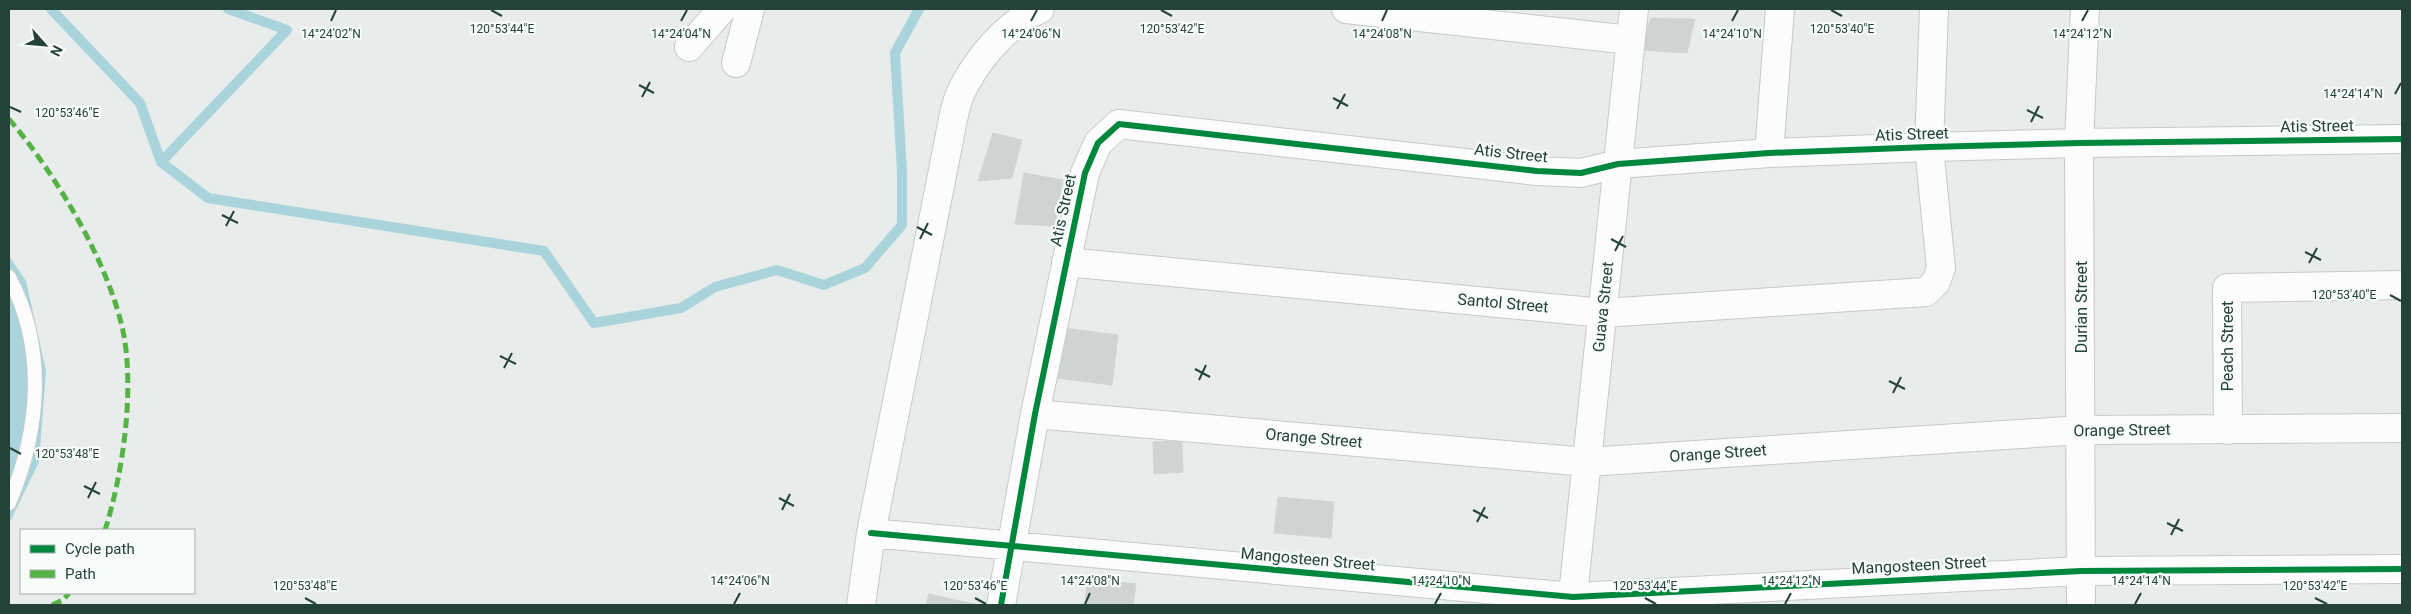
<svg xmlns="http://www.w3.org/2000/svg" width="2411" height="614" font-family="Roboto,sans-serif">
	<rect width="100%" height="100%" fill="#e8edeb"/>
	<!-- water -->
	<path fill="#a9d4db" d="M9 256 26 281 46 371 39 462 9 524Z"/>
	<g fill="none" stroke-linecap="round" stroke-linejoin="round">
		<!-- stream -->
		<path stroke="#a9d4db" stroke-width="10" d="M51 9 140 103 161 162 208 198 544 251 594 323 681 308 715 287 777 270 824 285 865 268 902 225V171L895 53 919 9
			M161 162 287 30 228 9"/>
	</g>
	<!-- building -->
	<path fill="#cfd4d2" stroke="#d1d6d4" d="M1651 18 1695 19 1687 53 1639 50Z
		M993 133 1022 140 1012 178 978 181Z
		M1024 173 1063 180 1055 226 1015 224Z
		M1063 328 1118 335 1112 385 1057 378Z
		M1182 441 1183 472 1154 474 1153 442Z
		M1278 497 1334 502 1331 538 1274 533Z
		M1087 579 1136 584 1133 605H1085Z
		M929 594 978 605H926Z"/>
	<g fill="none" stroke-linecap="round" stroke-linejoin="round">
		<defs>
			<path id="service" d="M9 277C47 349 40 430 9 503"/>
			<path id="minor" d="M1346 9 1631 40
				M689 47 722 9
				M736 63 750 9
				M1769 153 1780 9
				M1066 262 1603 313 1926 292 1936 282 1941 268 1929 147 1934 9
				M1035 414 1587 462 2082 430 2402 428
				M2228 430 2227 288 2402 285
				M871 533 1573 597 2081 571 2402 569
				M861 605 871 533 947 150C951 132 953 111 960 94 976 60 1006 24 1040 9
				M1001 605 1035 414 1085 173 1098 143 1119 124 1537 171 1581 173 1618 164 1769 153 1929 147 2079 143 2402 139
				M1572 605 1634 9
				M2081 605 2079 143 2085 9"/>
		</defs>
		<!-- service casing -->
		<use href="#service" stroke="#c5cac8" stroke-width="16"/>
		<!-- minor casing -->
		<use href="#minor" stroke="#c5cac8" stroke-width="30"/>
		<!-- service -->
		<use href="#service" stroke="#fcfcfc" stroke-width="14"/>
		<!-- minor -->
		<use href="#minor" stroke="#fcfcfc" stroke-width="28"/>
		<!-- quiet -->
		<path stroke="#55b346" stroke-width="5" stroke-dasharray="10 5" stroke-linecap="butt" d="M9 119C55 173 108 261 123 331 135 389 123 474 105 530
			M52 605 63 600 69 593"/>
		<defs>
			<path id="cycleway" d="M871 533 1573 597 2081 571 2402 569
				M1001 605 1035 414 1085 173 1098 143 1119 124 1537 171 1581 173 1618 164 1769 153 1929 147 2079 143 2402 139"/>
		</defs>
		<!-- cycleway casing -->
		<use href="#cycleway" stroke="#f7fbf9" stroke-width="9"/>
		<!-- cycleway -->
		<use href="#cycleway" stroke="#00873e" stroke-width="6"/>
	</g>
	<!-- ticks -->
	<path fill="none" stroke="#24423a" stroke-width="2" d="M491 10 502 16M1161 10 1172 16M1831 10 1842 16M331 21 336 10M681 21 687 10M1031 21 1037 10M1382 21 1387 10M1732 21 1738 10M2082 21 2088 10M639 85 654 93M2395 94 2401 83M642 97 650 82M1333 98 1348 106M10 107 21 112M1337 109 1345 94M2027 110 2043 118M2031 122 2039 106M222 215 238 223M226 226 234 211M917 227 932 235M920 239 928 223M1611 239 1626 247M1615 251 1623 236M2305 252 2321 260M2309 263 2317 248M2390 295 2401 301M500 356 516 364M504 368 512 353M1195 369 1210 377M1199 380 1206 365M1889 381 1905 389M1893 393 1901 377M10 448 21 454M84 486 100 494M88 498 96 482M779 498 794 506M782 510 790 494M1473 510 1488 518M1477 522 1485 507M2167 523 2183 531M2171 535 2179 519M305 598 316 604M975 598 986 604M1645 598 1656 604M2315 598 2327 604M734 604 740 593M1085 604 1090 593M1435 604 1441 593M1785 604 1791 593M2135 604 2141 593"/>
	<g text-anchor="middle" dominant-baseline="central" stroke-width="4.5" stroke-linejoin="round" paint-order="stroke">
		<!-- street labels -->
		<g font-size="16" fill="#24423a" stroke="#f7fbf9">
			<text transform="translate(2317 126) rotate(-1)">Atis Street</text>
			<text transform="translate(1912 134) rotate(-2)">Atis Street</text>
			<text transform="translate(1511 153) rotate(6)">Atis Street</text>
			<text transform="translate(1063 210) rotate(-78)">Atis Street</text>
			<text transform="translate(1503 303) rotate(5)">Santol Street</text>
			<text transform="translate(1603 307) rotate(-84)">Guava Street</text>
			<text transform="translate(2081 307) rotate(-90)">Durian Street</text>
			<text transform="translate(2227 346) rotate(-90)">Peach Street</text>
			<text transform="translate(2122 430) rotate(-1)">Orange Street</text>
			<text transform="translate(1314 438) rotate(5)">Orange Street</text>
			<text transform="translate(1718 453) rotate(-4)">Orange Street</text>
			<text transform="translate(1308 559) rotate(5)">Mangosteen Street</text>
			<text transform="translate(1919 565) rotate(-3)">Mangosteen Street</text>
		</g>
	</g>
	<g font-size="12" text-anchor="middle" fill="#24423a" stroke="#f7fbf9" stroke-width="4.5" stroke-linejoin="round" paint-order="stroke">
		<text x="502" y="33">120°53'44"E</text>
		<text x="1172" y="33">120°53'42"E</text>
		<text x="1842" y="33">120°53'40"E</text>
		<text x="331" y="38">14°24'02"N</text>
		<text x="681" y="38">14°24'04"N</text>
		<text x="1031" y="38">14°24'06"N</text>
		<text x="1382" y="38">14°24'08"N</text>
		<text x="1732" y="38">14°24'10"N</text>
		<text x="2082" y="38">14°24'12"N</text>
		<text x="2353" y="98">14°24'14"N</text>
		<text x="67" y="117">120°53'46"E</text>
		<text x="2344" y="299">120°53'40"E</text>
		<text x="67" y="458">120°53'48"E</text>
		<text x="740" y="585">14°24'06"N</text>
		<text x="1090" y="585">14°24'08"N</text>
		<text x="1441" y="585">14°24'10"N</text>
		<text x="1791" y="585">14°24'12"N</text>
		<text x="2141" y="585">14°24'14"N</text>
		<text x="305" y="590">120°53'48"E</text>
		<text x="975" y="590">120°53'46"E</text>
		<text x="1645" y="590">120°53'44"E</text>
		<text x="2315" y="590">120°53'42"E</text>
	</g>
	<!-- border -->
	<rect width="2411" height="614" fill="none" stroke="#24423a" stroke-width="20"/>
	<!-- legend -->
	<rect x="20" y="529" width="175" height="65" fill="#f7fbf9" stroke="#a3b1ad"/>
	<rect x="30" y="545" width="25" height="8" fill="#00873e" stroke="#a3b1ad"/>
	<text x="65" y="554" font-size="15" fill="#24423a">Cycle path</text>
	<rect x="30" y="570" width="25" height="8" fill="#55b346" stroke="#a3b1ad"/>
	<text x="65" y="579" font-size="15" fill="#24423a">Path</text>
	<!-- north arrow -->
	<g transform="translate(45 45) rotate(117)" stroke="#f7fbf9" stroke-width="4" paint-order="stroke">
	<path d="M0-4L9 19L0 12L-9 19Z" fill="#24423a"/>
	<text y="-8" font-size="14" font-weight="bold" text-anchor="middle" fill="#24423a">N</text>
	</g>
</svg>
